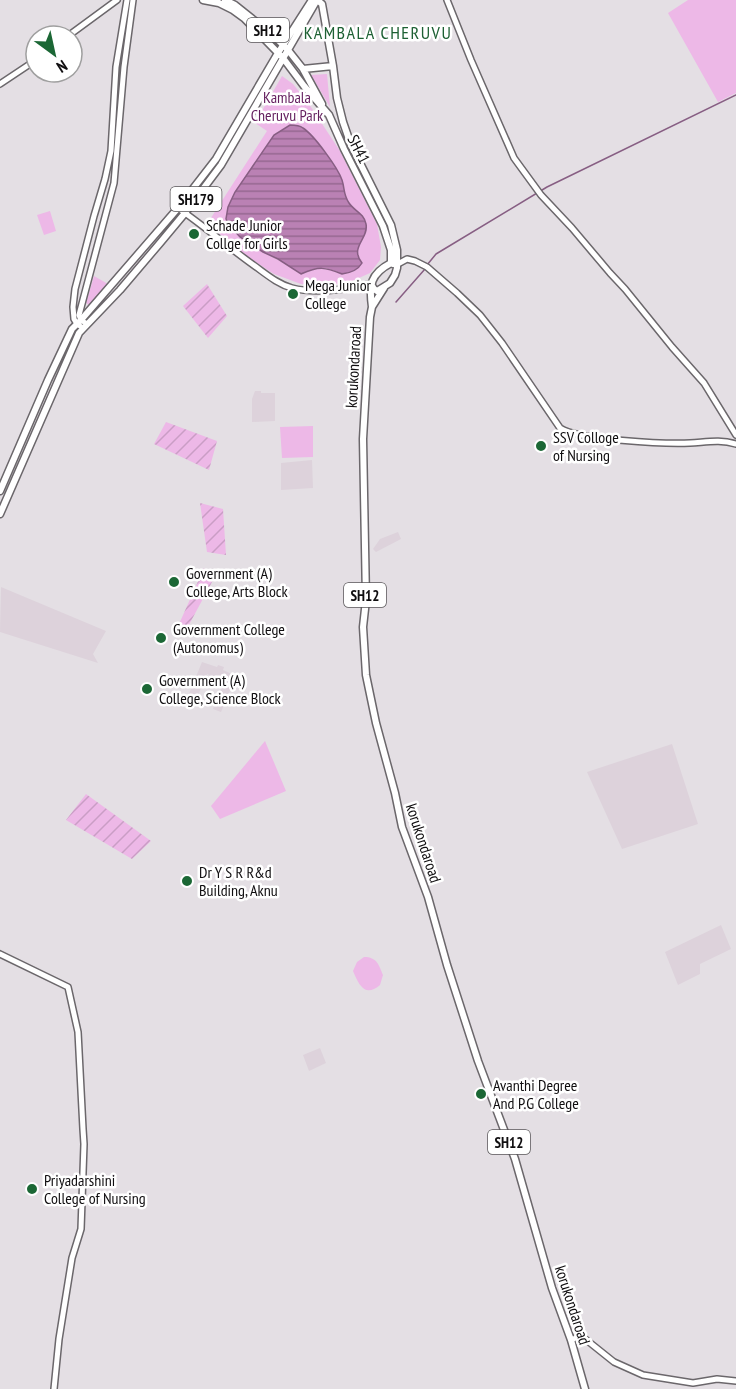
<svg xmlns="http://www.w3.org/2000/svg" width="736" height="1389" font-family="'PT Sans Narrow',sans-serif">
	<defs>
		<pattern id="garden-furrows" width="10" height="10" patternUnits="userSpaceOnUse" patternTransform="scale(1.5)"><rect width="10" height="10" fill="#edb8e7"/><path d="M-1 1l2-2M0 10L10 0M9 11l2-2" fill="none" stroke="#ca9dc5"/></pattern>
		<pattern id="water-rules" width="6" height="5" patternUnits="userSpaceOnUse" patternTransform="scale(1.5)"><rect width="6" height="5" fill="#ba81b4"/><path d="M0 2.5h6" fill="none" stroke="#966891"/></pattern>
	</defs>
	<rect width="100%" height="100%" fill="#e4dfe4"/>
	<!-- built -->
	<path fill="#ddd2db" d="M255 391H261V393H275V421L252 422V399Z
		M312 460 313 488 281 490V463Z
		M398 532 401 539 376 552 373 549 380 539Z
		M1 587 106 631 93 654 98 663 0 632Z
		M202 662 217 667 218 665 224 667 223 670 236 676 221 712 213 709 224 681 219 680 218 683 212 681 213 677 207 674 196 700 188 696Z
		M672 744 698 824 622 849 587 772Z
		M721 925 731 949 700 964V974L678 985 665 952Z
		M320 1048 326 1063 309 1071 303 1055Z"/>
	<!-- park -->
	<path fill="#edb8e7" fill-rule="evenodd" d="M688 0H736V93L718 102 668 13Z
		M327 74 330 107 311 75Z
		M282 76 293 84 309 104 340 151 377 224 381 247 380 260 370 273 350 282 323 287 301 284 274 274 245 255 207 224 267 131 255 123ZM319 144 342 180 343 191 349 203 354 209 361 214 362 236 357 252 358 257 338 273 330 269H312L286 264 263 252 240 237 235 192 244 179Z
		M50 211 56 231 44 235 37 215Z
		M94 276 108 284 89 305 86 303Z
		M313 426V457L282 458 280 427Z
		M265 741 286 791 220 819 211 806Z
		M364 957C377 957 379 965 383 975L380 985C365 998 359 985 353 971L357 962Z"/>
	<!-- garden -->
	<path fill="url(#garden-furrows)" d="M207 284 227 316 208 338 183 306Z
		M166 422 217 441 209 470 154 444Z
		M200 503 223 509 226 555 207 552Z
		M204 568 212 582 184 634 175 633Z
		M86 794 151 841 132 859 66 820Z"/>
	<!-- water -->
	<path fill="url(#water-rules)" stroke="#875e83" stroke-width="1.5" d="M290 125C294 125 299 125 303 128 314 135 338 168 342 180 345 189 343 194 349 203 354 211 364 213 366 224 369 239 349 247 362 263 358 270 350 273 342 274 325 267 319 266 301 274L278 259 263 252 240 237 229 225 226 219 228 207 235 192 274 135Z"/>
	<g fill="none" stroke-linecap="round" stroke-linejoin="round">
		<!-- stream -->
		<path stroke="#875e83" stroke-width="1.5" d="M427 265 436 254 547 187 736 95
			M396 302 425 269"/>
		<defs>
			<path id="secondary" d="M447 0 471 60 514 158 541 195 572 228 610 273 625 289 672 347 704 383 736 435
				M68 36 117 0
				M0 84 36 60
				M178 208C204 226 227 246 252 264 265 273 277 284 292 288 315 294 348 289 371 284
				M396 265 407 259 415 261 427 267 457 293 480 315 502 343 560 428C577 440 666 444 690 443 707 442 720 439 736 444
				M87 324 81 320 79 315 114 183 124 67 133 0
				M83 328 77 324 74 319 73 307 75 289 94 216 105 179 111 151 116 67 127 0
				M0 954 68 987 78 1032 83 1129 84 1144 81 1229 72 1258 59 1339 54 1389
				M571 1340 578 1337 584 1338 614 1362 643 1375 693 1383 717 1379 736 1381"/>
			<path id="primary" d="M203 0 219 3 233 10 244 18 283 58 304 86 329 115 344 149 383 226 391 250V263
				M225 0 235 5 275 37 288 50 303 69 322 104
				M317 0 322 4 333 66 337 98 343 122 351 145 391 225 397 250V268L395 275 390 283 377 291 374 289 371 284
				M303 69 333 66
				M384 288 372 307 370 317 363 439 366 600 363 627 366 675 376 723 395 793 402 827 428 897 447 965 478 1061 515 1159 552 1288 571 1340 585 1389
				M372 307C369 285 370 274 391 263L393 264
				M0 491 48 380 72 329 81 320 178 208 216 159 278 53 312 0
				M0 514 79 333 120 290 160 243 185 213 221 165 317 0"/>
		</defs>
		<!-- secondary casing -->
		<use href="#secondary" stroke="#6b676b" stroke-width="8"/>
		<!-- primary casing -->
		<use href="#primary" stroke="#6b676b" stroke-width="9"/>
		<!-- secondary -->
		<use href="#secondary" stroke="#fff" stroke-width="5"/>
		<!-- primary -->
		<use href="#primary" stroke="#fff" stroke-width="6"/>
	</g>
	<!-- markers -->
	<g fill="#1b6735" stroke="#fff" stroke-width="2">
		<circle cx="194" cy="234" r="6"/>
		<circle cx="293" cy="294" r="6"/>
		<circle cx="541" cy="446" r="6"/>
		<circle cx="174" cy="582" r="6"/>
		<circle cx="161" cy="638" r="6"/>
		<circle cx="147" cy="689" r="6"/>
		<circle cx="187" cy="881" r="6"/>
		<circle cx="481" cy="1094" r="6"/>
		<circle cx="32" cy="1189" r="6"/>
	</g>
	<g text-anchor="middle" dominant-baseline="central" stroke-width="5" stroke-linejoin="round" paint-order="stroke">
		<!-- shield labels -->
		<g fill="#fff" stroke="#585658" stroke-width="1.5">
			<rect x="247" y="18" width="42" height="24" rx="4.5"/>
			<rect x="170.5" y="187" width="51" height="24" rx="4.5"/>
			<rect x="344" y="583" width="42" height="24" rx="4.5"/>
			<rect x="488" y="1130" width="42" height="24" rx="4.5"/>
		</g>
		<g font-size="15" font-weight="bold" fill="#100e10">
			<text x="268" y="30">SH12</text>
			<text x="196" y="199">SH179</text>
			<text x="365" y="595">SH12</text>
			<text x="509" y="1142">SH12</text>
		</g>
		<!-- park labels -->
		<g font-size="16" fill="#641f5f" stroke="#fff">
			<text x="287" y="97">Kambala<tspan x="287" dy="18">Cheruvu Park</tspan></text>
		</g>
		<!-- street labels -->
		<g font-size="16" fill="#100e10" stroke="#fff">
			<text transform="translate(359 149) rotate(63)">SH41</text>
			<text transform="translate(353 367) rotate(-87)">korukondaroad</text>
			<text transform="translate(424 843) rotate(72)">korukondaroad</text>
			<text transform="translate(573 1305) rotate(72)">korukondaroad</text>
		</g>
		<!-- poi labels -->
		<g font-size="16" fill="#100e10" stroke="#fff" text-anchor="start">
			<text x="206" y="225">Schade Junior<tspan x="206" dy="18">Collge for Girls</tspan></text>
			<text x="305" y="285">Mega Junior<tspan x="305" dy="18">College</tspan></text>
			<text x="553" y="437">SSV Colloge<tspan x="553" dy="18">of Nursing</tspan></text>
			<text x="186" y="573">Government (A)<tspan x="186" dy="18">College, Arts Block</tspan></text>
			<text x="173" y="629">Government College<tspan x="173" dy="18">(Autonomus)</tspan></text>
			<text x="159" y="680">Government (A)<tspan x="159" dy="18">College, Science Block</tspan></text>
			<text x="199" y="872">Dr Y S R R&amp;d<tspan x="199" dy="18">Building, Aknu</tspan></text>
			<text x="493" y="1085">Avanthi Degree<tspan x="493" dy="18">And P.G College</tspan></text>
			<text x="44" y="1180">Priyadarshini<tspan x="44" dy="18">College of Nursing</tspan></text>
		</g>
		<!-- neighbourhood labels -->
		<g font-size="18" letter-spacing="1.5" fill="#1d6033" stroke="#fff">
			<text x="378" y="32">KAMBALA CHERUVU</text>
		</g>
	</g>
	<!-- north arrow -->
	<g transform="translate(54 54) rotate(147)"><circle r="28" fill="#ffffff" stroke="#9f9f9f" stroke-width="1.5"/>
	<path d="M0-4.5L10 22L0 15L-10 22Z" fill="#1b6735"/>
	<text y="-9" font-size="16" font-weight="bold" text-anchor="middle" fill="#100e10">N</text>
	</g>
</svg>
